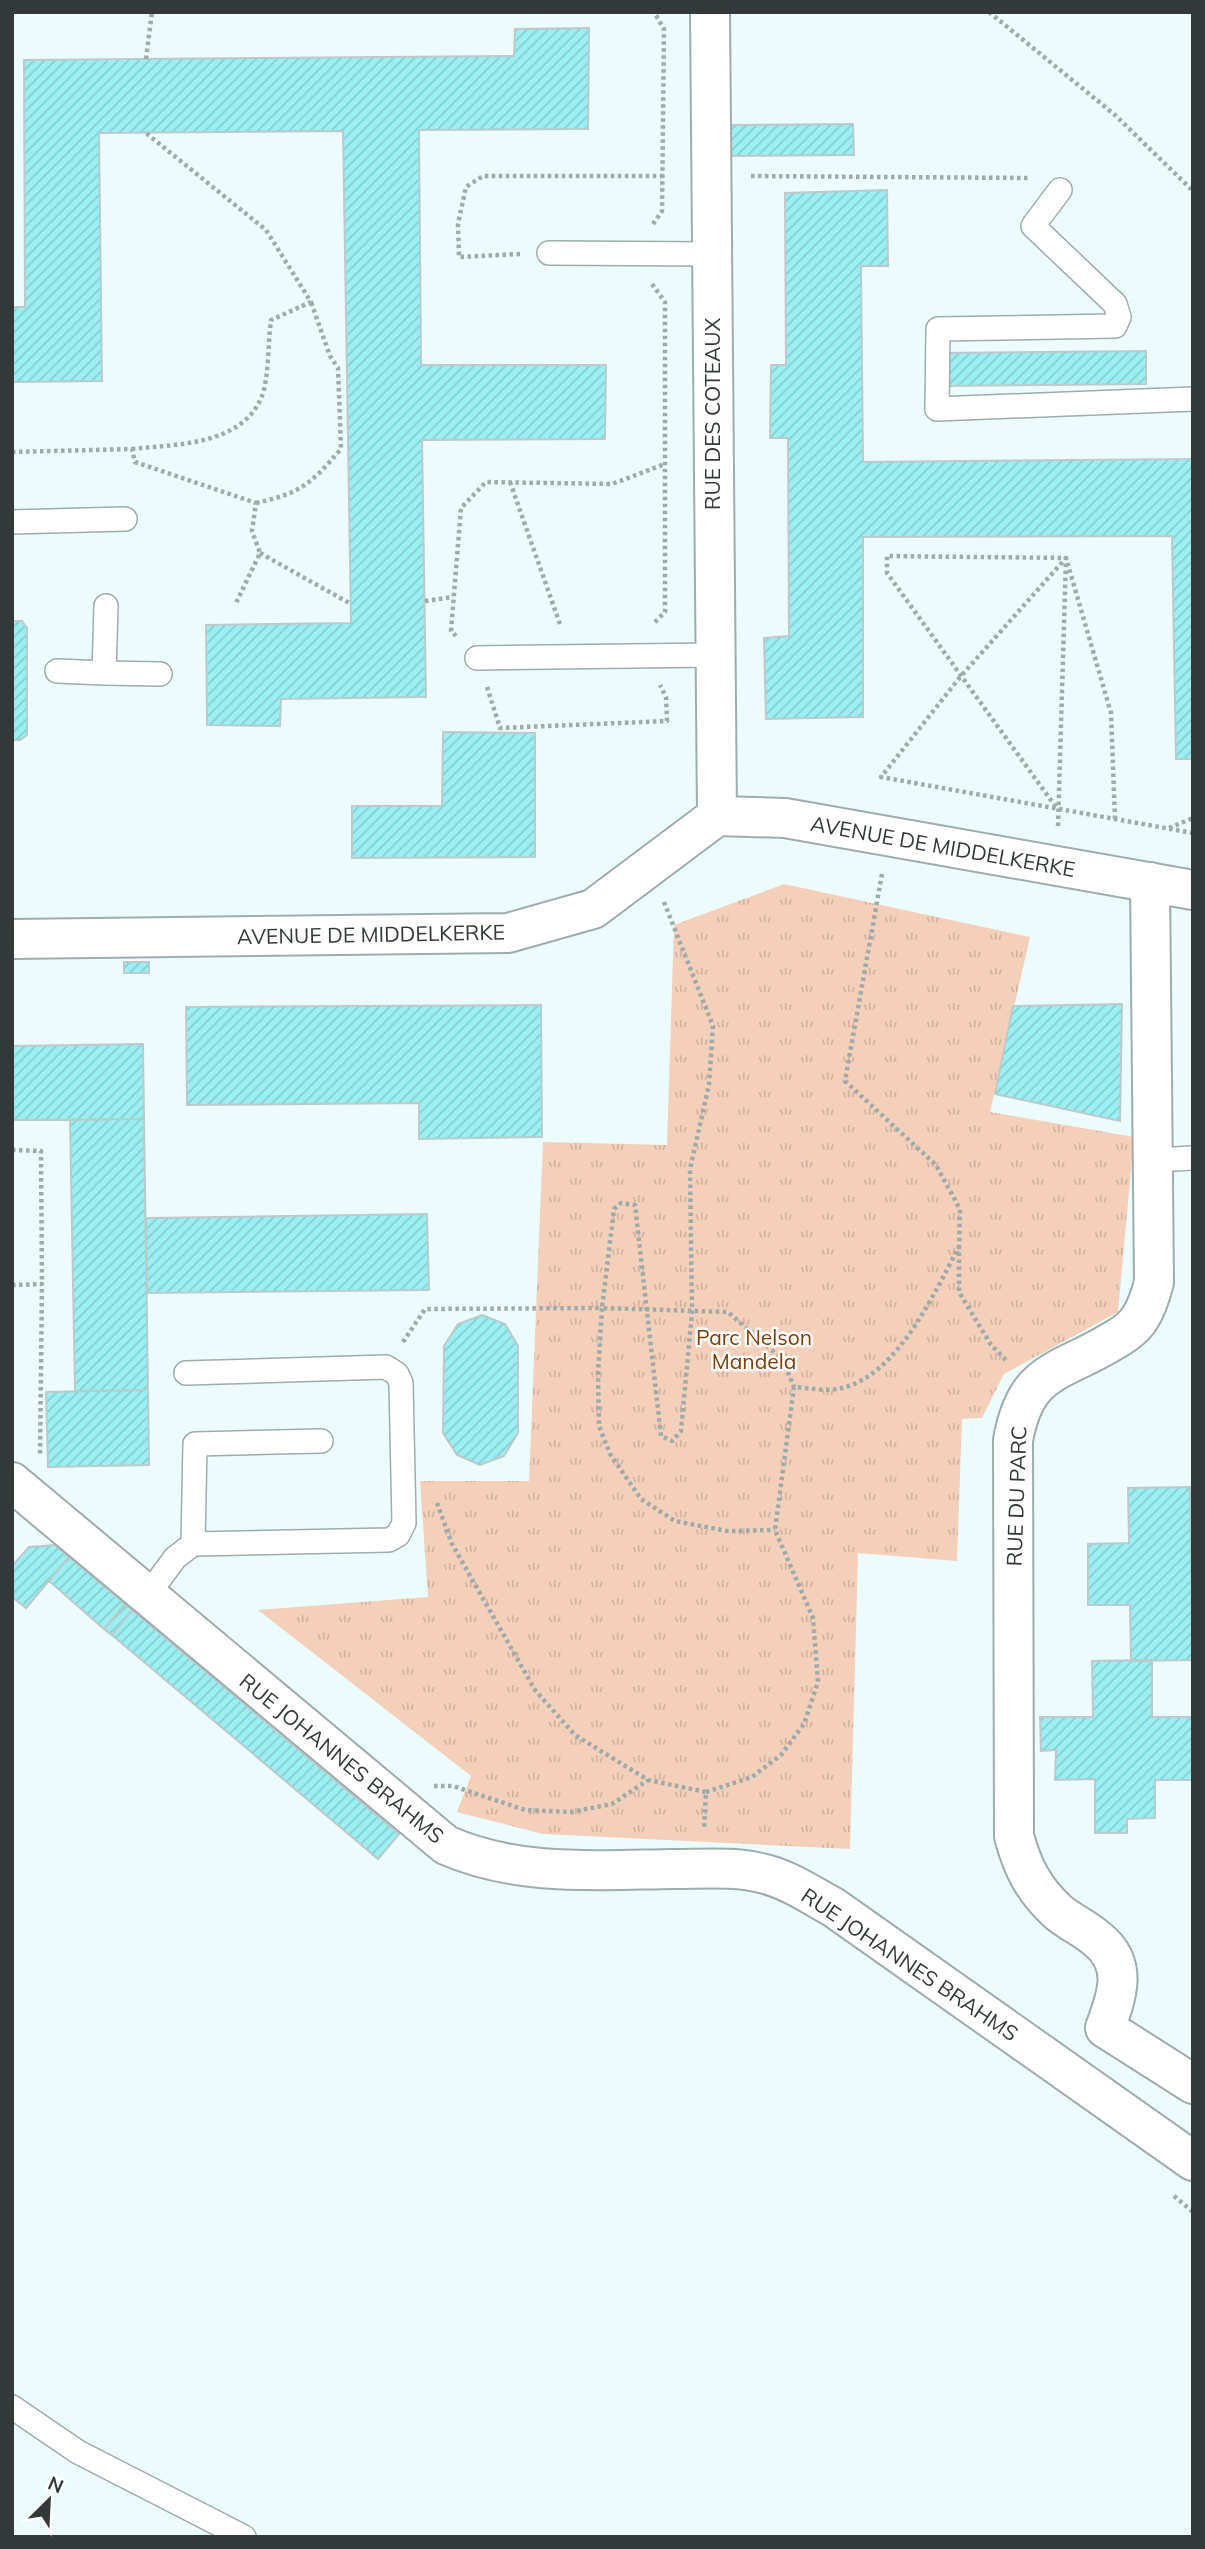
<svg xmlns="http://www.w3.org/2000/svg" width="1205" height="2549" font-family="Mulish,sans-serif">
	<defs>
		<pattern id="grass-tufts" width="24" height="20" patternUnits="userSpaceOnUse" patternTransform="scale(1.75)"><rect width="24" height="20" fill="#f4d0ba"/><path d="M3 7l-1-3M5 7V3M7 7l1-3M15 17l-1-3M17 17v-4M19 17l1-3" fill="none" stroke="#d2b3a1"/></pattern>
		<pattern id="building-hatch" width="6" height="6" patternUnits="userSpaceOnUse" patternTransform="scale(1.75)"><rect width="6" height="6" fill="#9beff2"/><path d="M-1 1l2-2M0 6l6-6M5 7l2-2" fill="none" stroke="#86ced0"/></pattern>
	</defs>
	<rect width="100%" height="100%" fill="#ecfbfb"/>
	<!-- grass -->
	<path fill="url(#grass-tufts)" d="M784 884 1030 937 990 1112 1134 1137 1118 1312 1004 1374 982 1418 962 1419 957 1561 858 1553 850 1849 543 1834 457 1812 471 1776 258 1610 428 1597 420 1481H529L543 1142 667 1145 674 925Z"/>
	<!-- building -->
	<path fill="url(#building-hatch)" stroke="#bccacb" stroke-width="2" d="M589 28 588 129 419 130 421 365H606L605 439 422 440 426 697 281 699 280 726 207 725 206 625 351 623 343 131 99 133 102 381 12 382V307H25L24 60 514 56 515 29Z
		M853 124 854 155 728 156 726 125Z
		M887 190 888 266H861L863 462 1193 459V759H1176L1172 536 863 537V717L766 719 764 638 789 636 788 438H770L771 365H786L785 193Z
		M1146 351V384L939 386V353Z
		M12 621H22L27 628V735L20 740H12Z
		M443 732 535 733V857L352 858V806H442Z
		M124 962H149V973H124Z
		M1122 1004 1120 1121 995 1094 1013 1006Z
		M541 1005 542 1137 419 1139V1103L187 1105 186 1007Z
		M143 1044 144 1119 12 1120V1046Z
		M144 1119 148 1390 75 1391 70 1120Z
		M427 1214 429 1290 147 1293 146 1218Z
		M482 1315 505 1324 518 1346V1433L504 1456 480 1465 457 1455 443 1433 444 1346 458 1324Z
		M148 1390 149 1465 48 1467 46 1392Z
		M1190 1487 1193 1660 1131 1661 1130 1605H1088V1544L1129 1543 1128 1488Z
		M55 1545 69 1557 26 1608 12 1597V1566L29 1547Z
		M69 1557 125 1604 104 1629 49 1581Z
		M125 1604 132 1610 112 1635 104 1629Z
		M132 1610 399 1834 378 1859 112 1635Z
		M1152 1660V1717H1193V1780H1155V1818L1127 1819V1833H1095V1779L1055 1780 1056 1750 1041 1751 1040 1717H1093L1092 1661Z"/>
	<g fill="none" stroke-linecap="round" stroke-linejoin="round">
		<defs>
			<path id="service" d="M1060 190 1033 226 1115 304 1119 317 1115 326 938 329 937 409 1193 399
				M549 253 712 254
				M12 522 125 519
				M106 606 104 673 160 674
				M477 658 714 655
				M57 671 104 673
				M1154 1160 1193 1158
				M193 1544 195 1444 321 1441
				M147 1596 175 1558 193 1544 389 1540 398 1535 404 1523 401 1383 397 1374 386 1367 186 1373
				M12 2407 78 2452 244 2537"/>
			<path id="minor" d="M710 12 717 816
				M1150 882 1154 1282C1151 1294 1147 1307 1140 1318 1134 1328 1122 1336 1111 1342 1058 1374 1026 1369 1013 1440L1014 1836C1022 1866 1033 1889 1057 1911 1069 1922 1085 1928 1097 1939 1129 1964 1117 1996 1105 2028L1193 2084
				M12 1482 446 1845C519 1877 596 1870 674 1869 704 1869 735 1866 765 1874 789 1880 811 1895 833 1907L1193 2161"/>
			<path id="tertiary" d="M12 939 508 933 593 909 717 816 785 818 1193 890"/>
		</defs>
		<!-- service casing -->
		<use href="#service" stroke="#9facad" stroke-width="26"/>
		<!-- minor casing -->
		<use href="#minor" stroke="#9facad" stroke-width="42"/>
		<!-- tertiary casing -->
		<use href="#tertiary" stroke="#9facad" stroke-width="42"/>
		<!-- path -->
		<path stroke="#9faaaa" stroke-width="4.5" stroke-dasharray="3.5 3.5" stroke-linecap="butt" d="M989 12 1115 115 1193 191
			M146 59 152 12
			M751 176 1029 178
			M653 224 662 211 664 29 654 12
			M520 254 459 257 458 224 466 187 483 176H665
			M652 284 665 302V612L654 623
			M132 449C176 444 242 446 262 396 269 378 268 341 271 320L311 302 266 230 146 133
			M12 452 132 449 135 462 256 503 252 531 260 553 236 603
			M510 482 561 627
			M256 503C301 493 311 484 341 449L338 368 330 356 311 302
			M260 553 351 604
			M425 601 453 597
			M456 636 451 631 461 508 486 482 612 484 665 464
			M487 687 500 728 667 721 666 697 660 685
			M1115 819 1111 713 1066 558 961 676 881 777 1193 833
			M1058 826 1066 558 887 556V573L1058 810
			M1169 828 1193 818
			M882 874 845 1081 936 1165 960 1209 959 1247
			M664 902 713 1026 709 1085 690 1169 692 1312 681 1431 672 1441 661 1436 635 1205 621 1203 614 1209 602 1308 728 1312 783 1360 794 1387
			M12 1150 41 1151 42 1284
			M12 1285 42 1284 40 1454
			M403 1342 425 1309 602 1308 598 1374 599 1426 610 1454 641 1499 675 1521 727 1531 775 1530
			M437 1503 452 1544 535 1690 575 1735 648 1780 706 1792 704 1829
			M434 1786H453L525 1810 571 1812 612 1804 648 1780
			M706 1792 752 1777 781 1755 804 1724 818 1682 813 1618 775 1530 794 1387C809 1388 828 1392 842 1388 898 1375 934 1293 959 1247V1292L991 1345 1008 1362
			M1174 2196 1193 2212"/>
		<!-- service -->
		<use href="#service" stroke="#fff" stroke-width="23"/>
		<!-- minor -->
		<use href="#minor" stroke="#fff" stroke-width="38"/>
		<!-- tertiary -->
		<use href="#tertiary" stroke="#fff" stroke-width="38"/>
	</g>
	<g text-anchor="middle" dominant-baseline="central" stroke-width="5" stroke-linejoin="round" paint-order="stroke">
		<!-- street labels -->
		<g font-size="21" fill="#333838" stroke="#fff">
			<text transform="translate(712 414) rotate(-90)">RUE DES COTEAUX</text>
			<text transform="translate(943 846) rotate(10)">AVENUE DE MIDDELKERKE</text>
			<text transform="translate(371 934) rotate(-1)">AVENUE DE MIDDELKERKE</text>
			<text transform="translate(1016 1496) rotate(-88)">RUE DU PARC</text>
			<text transform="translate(342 1758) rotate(39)">RUE JOHANNES BRAHMS</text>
			<text transform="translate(910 1964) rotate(34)">RUE JOHANNES BRAHMS</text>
		</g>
		<!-- park labels -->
		<g font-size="21" fill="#7e3a00" stroke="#fff">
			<text x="754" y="1337">Parc Nelson<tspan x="754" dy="24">Mandela</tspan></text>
		</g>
	</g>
	<!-- border -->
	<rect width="1205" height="2549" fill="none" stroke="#333838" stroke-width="28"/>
	<!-- north arrow -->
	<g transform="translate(49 2500) rotate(24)" stroke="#ffffff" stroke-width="5" paint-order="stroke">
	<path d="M0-5L12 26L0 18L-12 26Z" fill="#333838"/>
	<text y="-10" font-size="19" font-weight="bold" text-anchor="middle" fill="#333838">N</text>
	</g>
</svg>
